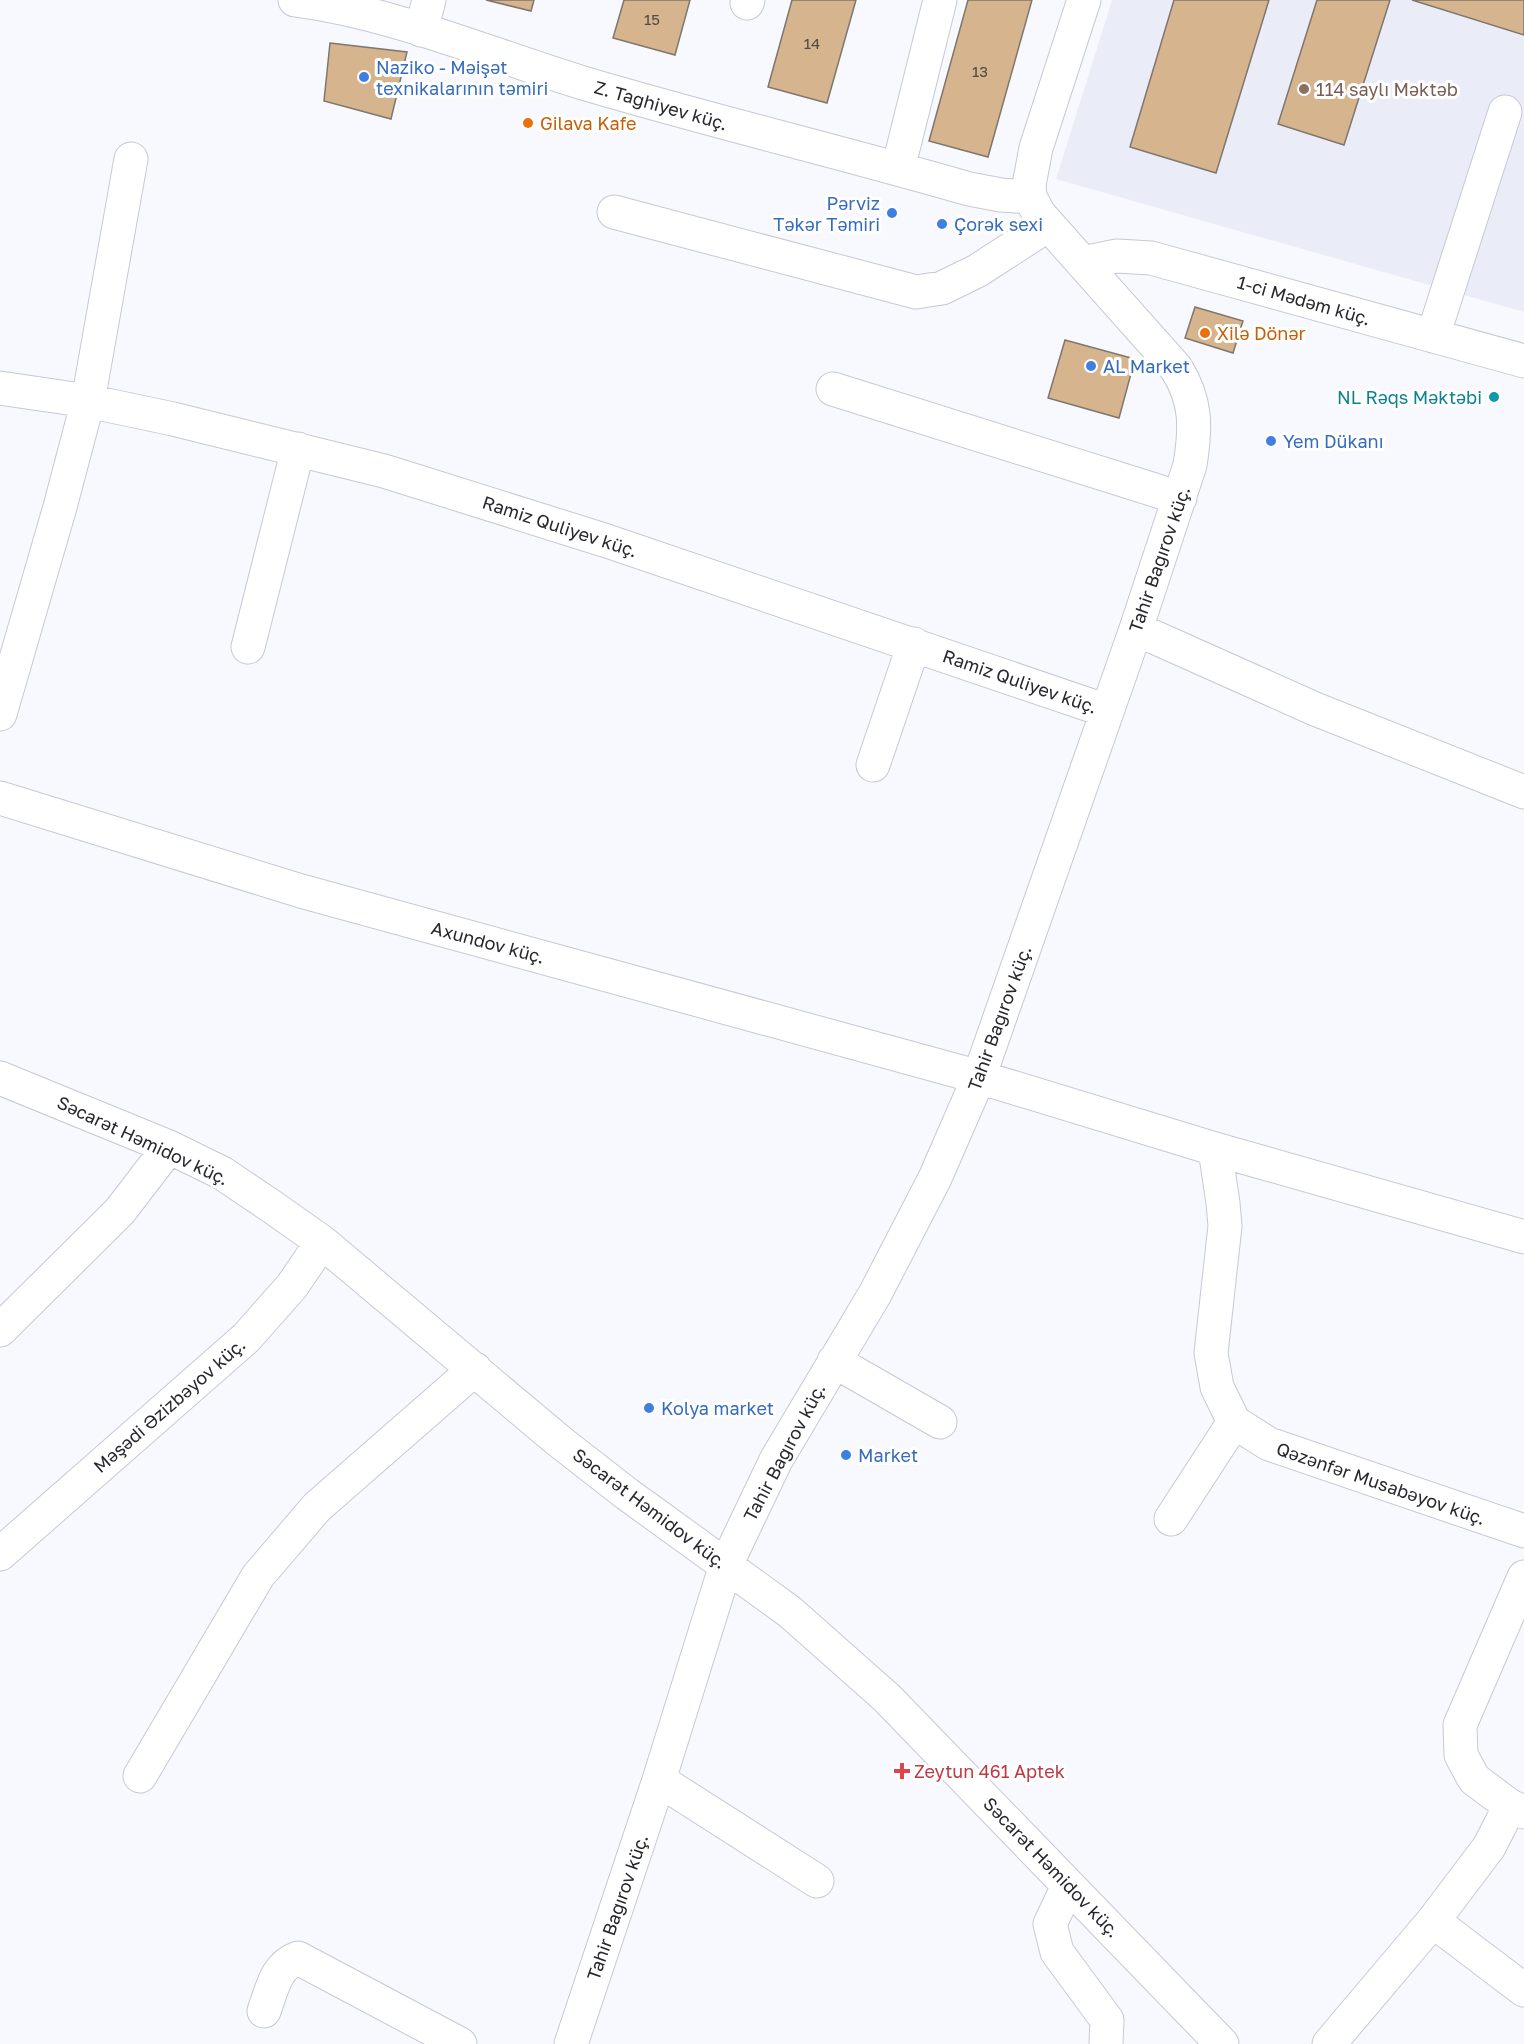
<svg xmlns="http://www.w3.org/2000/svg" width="1524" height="2044" font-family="'Golos Text',sans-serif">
	<rect width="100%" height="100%" fill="#f8f9fe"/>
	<!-- built -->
	<path fill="#eaedf8" d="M1112 0H1524V312L1056 179Z"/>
	<!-- building -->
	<path fill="#d6b48e" stroke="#7f776e" stroke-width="1.5" d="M486 0H534L531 11Z
		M624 0H690L675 55 613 38Z
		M792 0H856L827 103 768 87Z
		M968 0H1032L988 157 929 141Z
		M1174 0H1269L1216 173 1130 147Z
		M1317 0H1390L1344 145 1278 124Z
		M1412 0H1524V35Z
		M330 43 407 52 391 119 324 101Z
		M1195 307 1243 321 1233 353 1185 338Z
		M1065 340 1135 359 1119 418 1048 398Z"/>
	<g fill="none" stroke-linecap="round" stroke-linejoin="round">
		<defs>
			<path id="minor" d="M295 0C394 13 488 54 583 83 711 121 841 152 969 189L1001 195 1030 197
				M747 3 748 0
				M421 30 429 0
				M898 169 940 0
				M614 212 916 292 942 288 977 271 1048 225
				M1083 263 1117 256 1151 258 1524 361
				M1433 336 1505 112
				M0 388 88 401 173 419 384 471 607 541 1107 711
				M833 389 1180 498
				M1136 629 1315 709 1524 792
				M248 647 298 449
				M0 714 60 507 88 401 131 159
				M873 765 914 644
				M0 798 301 891 979 1077 1215 1149 1524 1237
				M0 1078 169 1147 222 1173 271 1206 322 1242 559 1441 627 1494 790 1612 887 1698 1222 2044
				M1215 1149 1223 1203 1225 1226 1211 1353 1217 1387 1234 1422 1269 1444 1524 1531
				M0 1330 120 1211 169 1147
				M834 1361 940 1422
				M1171 1519 1234 1422
				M0 1554 246 1338 292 1286 322 1242
				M1524 1577 1460 1725 1461 1755 1474 1779 1510 1806 1524 1812
				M140 1776 258 1576 317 1507 475 1369
				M659 1780 817 1881
				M1068 1886 1050 1924 1057 1952 1107 2020 1106 2044
				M1433 1921 1524 1990
				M264 2011C272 1990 275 1966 298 1958L460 2044
				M571 2044 659 1780 726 1565 776 1460 875 1294 935 1178 979 1077 1136 629 1190 465C1196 428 1197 401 1176 368L1039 214 1030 197 1029 185 1036 148 1084 0
				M1329 2044 1433 1921 1489 1847 1510 1806"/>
		</defs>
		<!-- minor casing -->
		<use href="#minor" stroke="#c6c9d5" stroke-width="35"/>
		<!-- minor -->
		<use href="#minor" stroke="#fff" stroke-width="33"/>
	</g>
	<!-- markers -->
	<g fill="#3f7fe0" stroke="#fff" stroke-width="2">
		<circle cx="364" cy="77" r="6"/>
		<circle cx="892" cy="213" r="6"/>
		<circle cx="942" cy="224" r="6"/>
		<circle cx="1091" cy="366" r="6"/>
		<circle cx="1271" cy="441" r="6"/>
		<circle cx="649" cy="1408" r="6"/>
		<circle cx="846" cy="1455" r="6"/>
	</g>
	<circle fill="#8d6e63" stroke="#fff" stroke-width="2" cx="1304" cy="89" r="6"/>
	<g fill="#e8710a" stroke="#fff" stroke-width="2">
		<circle cx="528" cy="123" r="6"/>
		<circle cx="1205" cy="333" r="6"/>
	</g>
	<circle fill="#0f9aa8" stroke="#fff" stroke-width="2" cx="1494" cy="397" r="6"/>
	<path fill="#e0444e" stroke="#fff" stroke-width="2" d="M899 1762h6v6h6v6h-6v6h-6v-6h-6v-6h6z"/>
	<g text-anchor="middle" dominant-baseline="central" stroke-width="6" stroke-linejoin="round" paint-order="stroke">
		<!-- number labels -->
		<g font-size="15" fill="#534b45">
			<text x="652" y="19">15</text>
			<text x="812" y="43">14</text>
			<text x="980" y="71">13</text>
		</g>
		<!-- shop labels -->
		<g font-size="18" fill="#366cbe" stroke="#fff" text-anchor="start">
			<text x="376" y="67">Naziko - Məişət<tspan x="376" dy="21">texnikalarının təmiri</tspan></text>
			<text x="880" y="203" text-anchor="end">Pərviz<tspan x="880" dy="21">Təkər Təmiri</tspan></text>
			<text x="954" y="224">Çorək sexi</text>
			<text x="1103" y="366">AL Market</text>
			<text x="1283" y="441">Yem Dükanı</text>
			<text x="661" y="1408">Kolya market</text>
			<text x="858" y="1455">Market</text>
		</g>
		<!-- education labels -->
		<g font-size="18" fill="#785e54" stroke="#fff" text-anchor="start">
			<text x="1316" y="89">114 saylı Məktəb</text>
		</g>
		<!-- street labels -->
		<g font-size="18" fill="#27282d" stroke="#fff">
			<text transform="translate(661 105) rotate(16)">Z. Taghiyev küç.</text>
			<text transform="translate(1304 300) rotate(16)">1-ci Mədəm küç.</text>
			<text transform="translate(560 526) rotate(18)">Ramiz Quliyev küç.</text>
			<text transform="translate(1159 559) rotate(-71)">Tahir Bağırov küç.</text>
			<text transform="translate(1020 681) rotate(19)">Ramiz Quliyev küç.</text>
			<text transform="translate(488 942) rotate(15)">Axundov küç.</text>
			<text transform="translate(999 1018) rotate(-70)">Tahir Bağırov küç.</text>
			<text transform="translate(143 1140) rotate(25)">Səcarət Həmidov küç.</text>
			<text transform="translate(169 1405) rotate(-41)">Məşədi Əzizbəyov küç.</text>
			<text transform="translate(784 1452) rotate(-62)">Tahir Bağırov küç.</text>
			<text transform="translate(1381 1483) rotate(19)">Qəzənfər Musabəyov küç.</text>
			<text transform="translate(650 1508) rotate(37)">Səcarət Həmidov küç.</text>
			<text transform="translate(1052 1867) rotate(46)">Səcarət Həmidov küç.</text>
			<text transform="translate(617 1907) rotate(-71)">Tahir Bağırov küç.</text>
		</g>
		<!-- food labels -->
		<g font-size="18" fill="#c56008" stroke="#fff" text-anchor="start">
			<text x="540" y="123">Gilava Kafe</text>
			<text x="1217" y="333">Xilə Dönər</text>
		</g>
		<!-- culture labels -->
		<g font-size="18" fill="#0d838f" stroke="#fff" text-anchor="end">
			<text x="1482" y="397">NL Rəqs Məktəbi</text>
		</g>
		<!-- health labels -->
		<g font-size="18" fill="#be3a42" stroke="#fff" text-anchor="start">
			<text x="914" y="1771">Zeytun 461 Aptek</text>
		</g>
	</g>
</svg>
